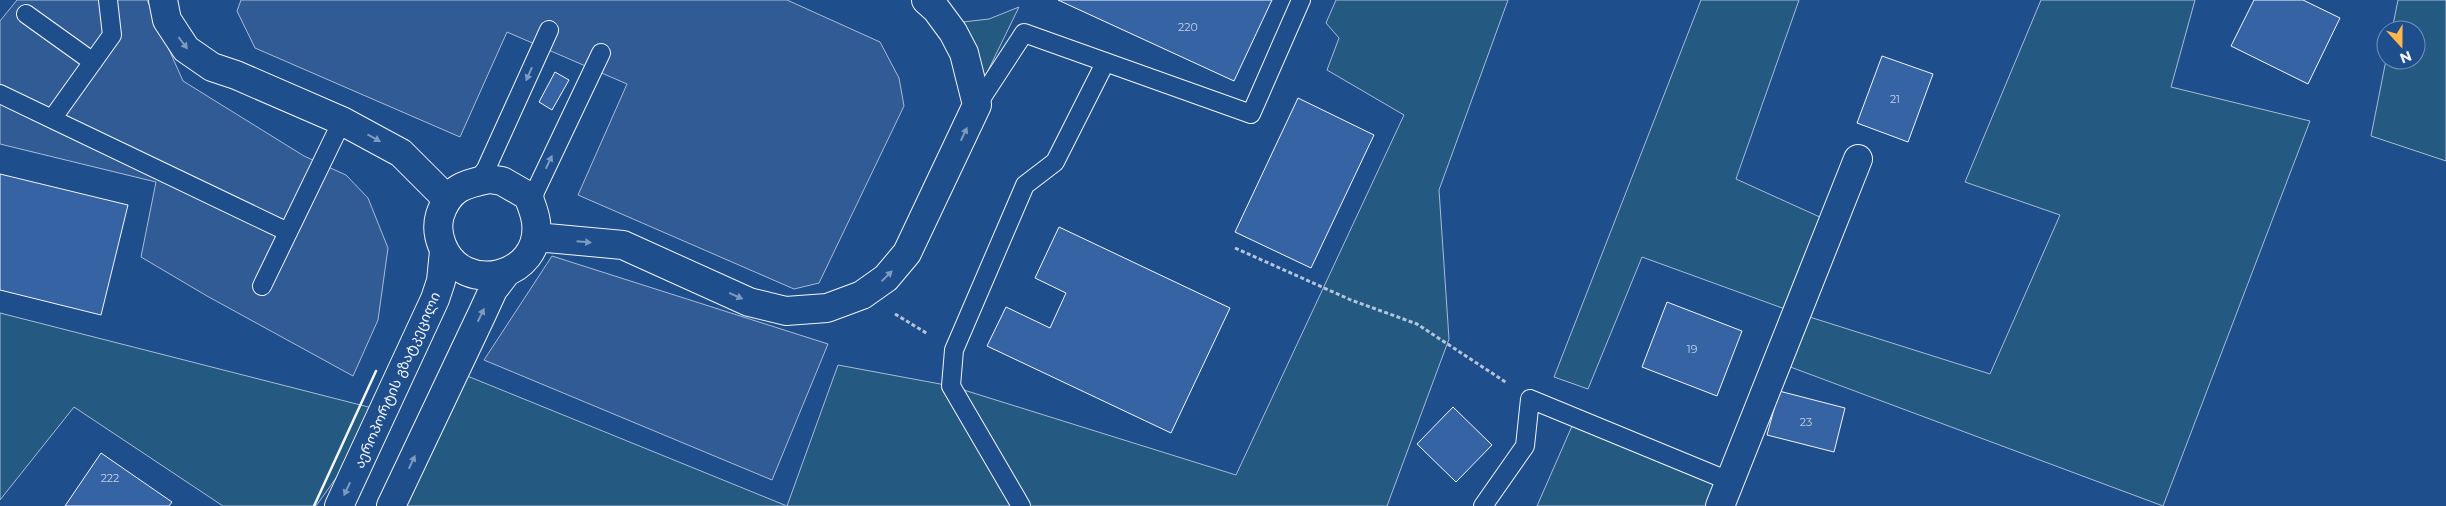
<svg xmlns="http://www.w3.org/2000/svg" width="2446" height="506" font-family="Montserrat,'Noto Sans Georgian',sans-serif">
	<rect width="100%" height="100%" fill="#1f4e8c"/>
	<!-- green -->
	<path fill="#245a82" stroke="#a8bbd7" d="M1336 0H1508L1439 190 1449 339 1387 506H391L455 371 787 506 838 365 951 386 1236 475 1404 115 1327 70 1339 38 1326 23Z
		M1701 0H1799L1736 179 1833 223 1797 313 1990 374 2060 215 1965 182 2041 0H2195L2171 87 2310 121 2163 506 1777 362 1796 313 1642 257 1588 389 1554 377Z
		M2398 0H2446V161L2371 136 2386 60H2416V30H2392Z
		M1019 7 982 83 978 56 963 22 989 19Z
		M0 313 384 411 316 506H223L74 407 0 500Z
		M1572 426 1729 481 1720 506H1537Z"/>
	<!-- parking -->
	<path fill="#305b95" stroke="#a8bbd7" d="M17 0H147L183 81 304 156 346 175 368 198 388 248 378 320 353 376 207 296 141 257 156 182 0 144V21Z
		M241 0H787L880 42 899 78 904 106 819 283 794 289 578 195 627 84 507 32 460 137 255 48 237 11Z
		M552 256 828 344 772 480 484 360Z"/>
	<!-- building -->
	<path fill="#3563a3" stroke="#f2f6ff" d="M1058 0H1272L1234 81Z
		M2254 0H2303L2340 18 2308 84 2231 46Z
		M1882 56 1933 74 1908 142 1857 123Z
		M555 72 569 80 552 110 539 102Z
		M1298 98 1374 135 1311 268 1235 232Z
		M0 174 128 205 101 315 0 290Z
		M1059 227 1230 308 1171 433 987 346 1006 307 1050 328 1066 293 1035 278Z
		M1667 302 1742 331 1717 396 1642 367Z
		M1779 391 1845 408 1834 452 1767 435Z
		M1453 407 1492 445 1456 482 1417 444Z
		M101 453 172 502 169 506H65Z"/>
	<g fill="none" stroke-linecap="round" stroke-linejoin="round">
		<defs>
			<path id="lane" d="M26 14 93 62
				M0 94 52 119 112 35 108 0
				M977 105 1024 33 1251 114 1301 0
				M52 119 288 232
				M477 181 486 169 549 30
				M532 208 535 192 601 53
				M262 286 342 121
				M1021 506 951 386 954 350 1025 185 1055 162 1105 63
				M1483 506 1525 446 1530 399 1729 481"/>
			<path id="street" d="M1720 506 1858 159"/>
			<path id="secondary" d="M163 0 167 20 186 49 212 67 236 75 342 121 401 153 447 199
				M489 179 502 181 528 196C531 204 535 213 536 222 543 278 462 297 442 245 438 235 437 225 440 215 449 188 464 184 489 179Z
				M536 237 623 245 749 302 786 311 827 308 862 295 886 278 907 253 977 105 964 53 953 32 936 9 926 0
				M339 506 435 299 441 281 444 251
				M391 506 482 314 493 290 506 273"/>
		</defs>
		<!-- lane casing -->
		<use href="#lane" stroke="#f2f6ff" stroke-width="20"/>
		<!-- street casing -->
		<use href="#street" stroke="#f2f6ff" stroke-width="30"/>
		<!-- secondary casing -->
		<use href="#secondary" stroke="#f2f6ff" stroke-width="30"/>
		<!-- path -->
		<path stroke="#b3c4dc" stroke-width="3" stroke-dasharray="4 2.5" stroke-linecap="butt" d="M1235 248 1351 300 1417 324 1507 383
			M895 314 928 334"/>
		<!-- lane -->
		<use href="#lane" stroke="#1f4e8c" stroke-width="18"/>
		<!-- street -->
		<use href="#street" stroke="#1f4e8c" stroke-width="28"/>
		<!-- secondary -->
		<use href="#secondary" stroke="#1f4e8c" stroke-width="28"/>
		<!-- wall -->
		<path stroke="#f2f6ff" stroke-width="2.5" d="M314 506 376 371"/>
	</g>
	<!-- one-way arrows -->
	<defs><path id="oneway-solid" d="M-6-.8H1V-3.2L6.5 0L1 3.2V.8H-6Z" transform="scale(1.25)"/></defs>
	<g fill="#7e9ac0">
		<use href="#oneway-solid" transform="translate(183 43) rotate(53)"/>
		<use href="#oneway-solid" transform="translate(529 74) rotate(114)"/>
		<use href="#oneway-solid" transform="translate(964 134) rotate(-65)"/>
		<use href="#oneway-solid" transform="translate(374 138) rotate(29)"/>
		<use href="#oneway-solid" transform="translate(549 162) rotate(-65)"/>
		<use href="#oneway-solid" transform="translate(584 242) rotate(5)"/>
		<use href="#oneway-solid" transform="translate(887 276) rotate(-44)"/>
		<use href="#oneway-solid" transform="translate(736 296) rotate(24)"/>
		<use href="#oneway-solid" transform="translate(481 315) rotate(-64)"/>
		<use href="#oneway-solid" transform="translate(412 462) rotate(-65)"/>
		<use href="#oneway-solid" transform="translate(347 489) rotate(115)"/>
	</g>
	<g text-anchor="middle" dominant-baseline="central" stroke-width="4" stroke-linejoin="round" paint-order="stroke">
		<!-- number labels -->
		<g font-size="11" fill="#c3d1e8">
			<text x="1188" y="27">220</text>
			<text x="1895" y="99">21</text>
			<text x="1692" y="349">19</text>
			<text x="1806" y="422">23</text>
			<text x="110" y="478">222</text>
		</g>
		<!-- street labels -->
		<g font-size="14" fill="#f2f6ff" stroke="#1f4e8c">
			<text transform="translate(397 380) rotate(-66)">აეროპორტის გზატკეცილი</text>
		</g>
	</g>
	<!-- north arrow -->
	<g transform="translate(2401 45) rotate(159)"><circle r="24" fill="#1f4e8c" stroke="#7391ba"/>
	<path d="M0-4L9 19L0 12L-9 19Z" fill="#ffb74d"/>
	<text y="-8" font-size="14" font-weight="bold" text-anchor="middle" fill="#f2f6ff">N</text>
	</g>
</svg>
